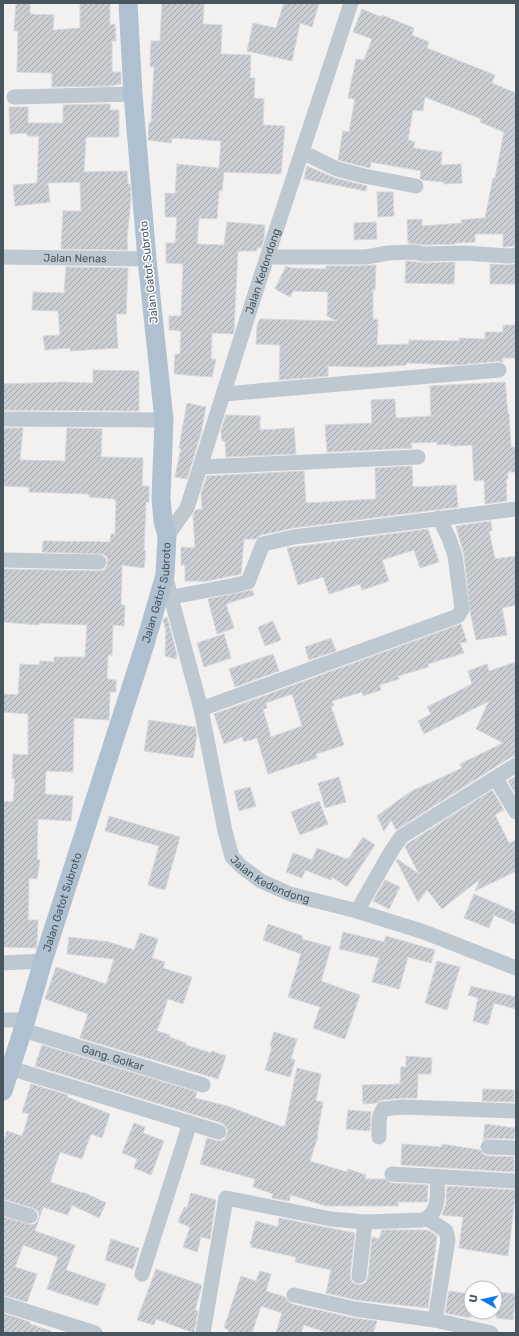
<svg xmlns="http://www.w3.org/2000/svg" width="519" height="1336" font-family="Rubik,sans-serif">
	<defs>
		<pattern id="building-hatch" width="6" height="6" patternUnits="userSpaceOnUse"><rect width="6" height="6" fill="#caced3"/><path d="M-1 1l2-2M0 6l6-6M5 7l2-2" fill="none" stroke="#a6aaae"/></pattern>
	</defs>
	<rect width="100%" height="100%" fill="#f3f0f0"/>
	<!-- building -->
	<path fill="url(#building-hatch)" stroke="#d4d7dc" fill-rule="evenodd" d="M16 3H30V14L54 15 53 30 80 28V3H110V25L115 24 116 41H112V72H121V84L110 86 52 87V73L17 72 18 31H14Z
		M162 3H204L203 24 222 25 221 54 251 55 250 78H255L254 98 264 99 263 125 285 126 281 174 224 172 222 191H219L217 219 199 218 197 244 224 245 227 222 265 225 264 239 261 248 257 247V251H238L234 330 233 334 212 333 211 359H216L212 377 174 374 175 354H180L181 331 169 330V316H181L183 264 166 263V243H175L177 217H165V193L175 194 177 164 219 168 221 141 172 138 171 143 148 140 149 122 151 123 154 67H150L151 41H160Z
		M284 3H319L312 27 300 23 292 61 247 51 253 23 276 28Z
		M362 9 381 17 382 15 414 28 412 35 429 42 427 48 495 75 492 83 516 93V246L503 247V234H475V242L455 243V244L426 245 408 243 407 220 422 219V226L462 223 461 220 485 218 493 178H495L504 132 480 122 481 119 425 97 423 111 413 110 408 140 415 142 413 148 442 152 441 165 461 164 462 183 444 184V182L422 180 420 178 421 171 371 162 370 168 338 160 343 131 349 132 355 99 348 98 356 59 364 60 372 39 353 32Z
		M110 104V110H119V137H86L84 172 127 171 128 184H130L131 198 127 239 128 250 61 249 63 211H81L80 182 48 183 50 202 15 206 13 185 37 183 39 136H27V133L10 134 9 107H28V123H63V105Z
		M307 166 335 178 367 186 366 191 304 179Z
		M377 192H393L394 216 378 217Z
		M376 222 377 239 354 240V223Z
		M406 261 425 263 455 262 454 284 405 283Z
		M490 264 507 265 516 264V284H490Z
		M376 265 375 290H373V319L378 320 377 345 409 344V340L459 341V338L485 339V332H503V325H516V358H502L503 362 498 361 458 365 406 363V365L371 367 328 366V376L279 380 280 345 256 344 257 326 260 319 337 321 327 316 328 292 293 291 290 297 275 289 286 266 291 268 326 269V266H359Z
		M66 267 128 268 126 314H116L118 348 70 351V348L45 350 43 336 60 335 58 311 32 310 33 292 64 293Z
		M93 370 139 371V411L3 410V384L63 382 93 383Z
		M505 382 508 413H509L511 447H516V472H508V479H506L507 501 485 504 484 480 474 481 472 445 451 446V444L437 445V442L411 443 412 448 327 452 325 425 372 423 371 400 395 399 396 418 431 416 430 386Z
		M187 403 206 407 201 433 187 479 175 477 181 448H179Z
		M226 415 260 416V430L294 428 296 454 226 457 225 441H222L221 430Z
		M3 428H23L20 460 65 461 67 428 102 429 101 457 143 458 142 486H149V502H146L144 551H146L144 568 122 565 121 605H125L124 626 113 625 112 655H108L107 679 116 680V692H110L109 720 74 718 73 772 46 771 45 794 73 796 71 821 38 819 37 859 40 860 37 879 29 878 28 920H38L37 943 36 948 3 947V801L13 802 15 779 12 778 13 754 28 755V714L3 712V694L18 695 20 664 39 665 40 661 54 662V657H85L87 625 39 623V625L3 622V569L99 571 104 570 107 566 108 562 107 557 103 554 42 552 43 541 110 542 111 534H115L116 501H115V499L89 497V494L29 492V487L3 486Z
		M412 466 413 487 456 485 458 507 293 528 261 535 256 539H244L241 574 202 582V581H185V565H181V547L195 548 193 515 196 510 202 509 201 493 207 476 304 471 306 503 376 499 375 468Z
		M491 521 492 531H489L495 559 516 556V605L502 608 507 635 476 640 470 611 464 555 456 526Z
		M428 529 439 562 420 568 414 550 382 560 389 581 362 590 360 584 329 594 323 577 298 585 287 548Z
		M252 590 254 595 226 604 234 628 217 634 208 599Z
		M167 617 177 655 176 659 165 656 166 630 163 620 164 618Z
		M273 621 281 640 265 646 258 627Z
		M461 624 467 642 460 643 464 653 428 664V667L398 676 399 679 380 685 381 690 363 696 362 692 332 701 334 706H331L344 745 316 754 317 758 268 774 257 738 244 742 242 737 224 744 214 714ZM292 694 302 726 271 737 263 709 267 708 266 703Z
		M224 634 231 658 204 667 197 643Z
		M331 638 336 651 309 660 305 647Z
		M273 654 279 671 235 687 229 669Z
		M516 662V756L511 757 396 830 391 820 384 831 377 816 410 792 462 768 460 764 503 743 476 729 489 701 424 734 418 721 431 714 427 707 472 684 468 671 487 664 489 671Z
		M149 720 195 727 197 735 193 758 144 751Z
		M516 776V795L508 781Z
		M339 777 346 802 325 808 318 783Z
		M250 787 256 806 239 811 234 791Z
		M492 790 504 810 495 815 509 843 516 840V871L475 891 480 879 442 909 427 890 418 902 396 860 397 859 419 874 405 847 407 844Z
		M319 801 328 824 300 835 291 812Z
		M109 816 180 837 165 890 148 885 159 846 105 831Z
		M363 837 375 845 347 887 332 877 331 880 305 870 302 878 286 872 293 853 312 860 317 848 347 859 348 857 349 858Z
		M385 880 400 887 389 909 373 901Z
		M474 894 516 912V925L494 915 489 928 464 918Z
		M268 924 303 936 302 939 331 947 321 981 360 995 345 1039 313 1028 320 1007 288 997 301 954 263 940Z
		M343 932 384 942 386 936 435 950 431 963 408 957 399 989 372 982 379 958 339 949Z
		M140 933 158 939 152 958 165 962 163 968 192 977 183 1004 168 999 157 1031 170 1035 169 1037 186 1043V1045L211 1053 212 1051 226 1056 218 1079 80 1038 88 1014 45 999 56 967 106 984 114 959 67 954 69 937 109 942 134 950Z
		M437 961 460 967 447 1010 425 1003Z
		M471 986 516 997V1009L494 1003 488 1025 473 1021 478 998 468 995Z
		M274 1032 297 1039 291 1059 295 1060 290 1077 265 1070 272 1047 270 1046Z
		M42 1045 197 1092 195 1098 227 1106 283 1127 284 1125 285 1126 297 1068 321 1074 316 1101 323 1102 317 1136H318L310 1161 347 1172 348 1169 366 1175 365 1179H385L391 1183 428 1185 427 1202H398V1206H326L291 1195 289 1201 272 1198 273 1194 253 1187 255 1179 200 1164 207 1138 217 1141H221L225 1139 227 1135 228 1130 225 1126 222 1123 35 1066Z
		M406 1056 432 1058 431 1074H418L417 1098H402L382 1100 376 1103 363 1104 362 1085 400 1084 401 1067H406Z
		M31 1084 68 1095 67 1097 110 1114 102 1138 91 1134 82 1159 60 1152 50 1182 83 1193V1192L106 1203 99 1218 72 1205 68 1215 43 1207 35 1231 75 1245 66 1270 106 1284 98 1306 47 1289 58 1257 23 1245 15 1267 37 1274 27 1302 3 1295V1217L32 1225 36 1223 39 1218V1214L37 1210 33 1208 3 1199V1142L7 1131 22 1136 29 1114 22 1112Z
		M483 1089 514 1090V1102L482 1101Z
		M348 1110 371 1112 370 1131 346 1129Z
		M134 1123 145 1127 143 1133 164 1141 151 1175 134 1168 137 1159 122 1153Z
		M485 1124 515 1128 514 1139 488 1138 483 1140Z
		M402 1144 442 1147V1144L480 1150 483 1154 487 1156 514 1157V1172L401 1165Z
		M447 1186 516 1190 508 1256 459 1248 463 1217 442 1215 446 1203Z
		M191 1193 216 1200 210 1239 201 1237 197 1252 183 1247 190 1227 178 1222 184 1207 187 1208Z
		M279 1218 355 1233 350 1275 351 1280 353 1283 358 1285 363 1284 366 1282 368 1277 372 1237 379 1239 382 1230H428L437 1236 428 1308 357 1300 326 1293 331 1270 295 1262 296 1257 251 1247 252 1245 250 1244 256 1221 278 1227Z
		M111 1239 139 1248 133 1269 105 1260Z
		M156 1269 202 1285 195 1310 198 1311 194 1333 156 1319 154 1325 137 1320Z
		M260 1271 271 1274 266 1291 285 1297 288 1301 292 1304 353 1318 377 1321 373 1333H328L304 1325 301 1333H276L282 1313 261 1306 252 1333H228L229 1330 224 1328 241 1276 256 1281Z
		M449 1291 471 1294V1318L445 1313Z
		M499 1292 516 1294 513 1320 496 1318Z
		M3 1313 30 1322V1324L51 1331V1333H3Z"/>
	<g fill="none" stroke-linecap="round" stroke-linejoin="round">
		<!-- minor -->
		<g stroke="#bdc8d0" stroke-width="15">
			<path d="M14 97 133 94"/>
			<path d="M302 152 337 169 364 176 416 186"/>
			<path id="s1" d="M3 257 147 259"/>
			<path d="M268 257H366L388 253 413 252 425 254 465 253 508 256 516 255"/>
			<path d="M224 394 499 370"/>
			<path d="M3 419 164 420"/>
			<path d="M200 467 418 457"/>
			<path id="s2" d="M167 536 187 508 254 297 351 3"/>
			<path d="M3 560 99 562"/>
			<path id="s3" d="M165 575 201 709 225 831 232 857 242 867 261 881 290 894 357 911 424 932 516 968"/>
			<path d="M172 597 231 586 248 582 263 544 294 537 516 509"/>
			<path d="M201 709 458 616 462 609 455 556 449 538 439 518"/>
			<path d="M496 779 516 812"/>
			<path d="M357 911 392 850 401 837 516 765"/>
			<path d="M3 963 43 961"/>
			<path d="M3 1020H26"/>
			<path id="s4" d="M23 1030 203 1085"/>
			<path d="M10 1068 219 1132"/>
			<path d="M379 1137V1121L380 1115 383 1109 403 1107 516 1111"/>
			<path d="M488 1147 516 1148"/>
			<path d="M392 1174 516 1181"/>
			<path d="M3 1208 30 1216"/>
			<path d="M428 1219 446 1231 448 1240 435 1320"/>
			<path d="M142 1274 190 1123"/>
			<path d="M359 1276 365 1222"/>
			<path d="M294 1295 355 1309 435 1320 491 1333"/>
			<path d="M3 1304 95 1333"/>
			<path d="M203 1333 226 1198 331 1219 365 1222 422 1220C440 1216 438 1191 437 1176"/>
		</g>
		<!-- major -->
		<path stroke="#afc1d1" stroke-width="19" id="s5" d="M3 1091 26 1020 43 961 145 644 165 575 167 536 163 521 161 498 164 420 147 259 133 94 128 3"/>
	</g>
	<g text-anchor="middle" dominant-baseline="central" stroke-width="3" stroke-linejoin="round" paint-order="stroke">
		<!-- street labels -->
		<g font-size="11" fill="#47555f" stroke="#fff">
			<text stroke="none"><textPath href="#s1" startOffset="72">Jalan Nenas</textPath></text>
			<text transform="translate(149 272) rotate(-96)">Jalan Gatot Subroto</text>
			<text stroke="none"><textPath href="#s2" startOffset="283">Jalan Kedondong</textPath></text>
			<text stroke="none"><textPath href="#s5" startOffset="522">Jalan Gatot Subroto</textPath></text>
			<text stroke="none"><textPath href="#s3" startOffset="335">Jalan Kedondong</textPath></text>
			<text stroke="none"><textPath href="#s5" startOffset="198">Jalan Gatot Subroto</textPath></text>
			<text stroke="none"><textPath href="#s4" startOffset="94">Gang. Golkar</textPath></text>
		</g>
	</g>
	<!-- border -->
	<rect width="519" height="1336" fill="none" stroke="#47555f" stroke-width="8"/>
	<!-- north arrow -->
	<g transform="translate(483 1300) rotate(278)"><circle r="19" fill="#ffffff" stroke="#b5bbbf"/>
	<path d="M0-3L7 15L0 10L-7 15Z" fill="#0d78f0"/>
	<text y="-6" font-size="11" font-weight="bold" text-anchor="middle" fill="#47555f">U</text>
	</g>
</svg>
